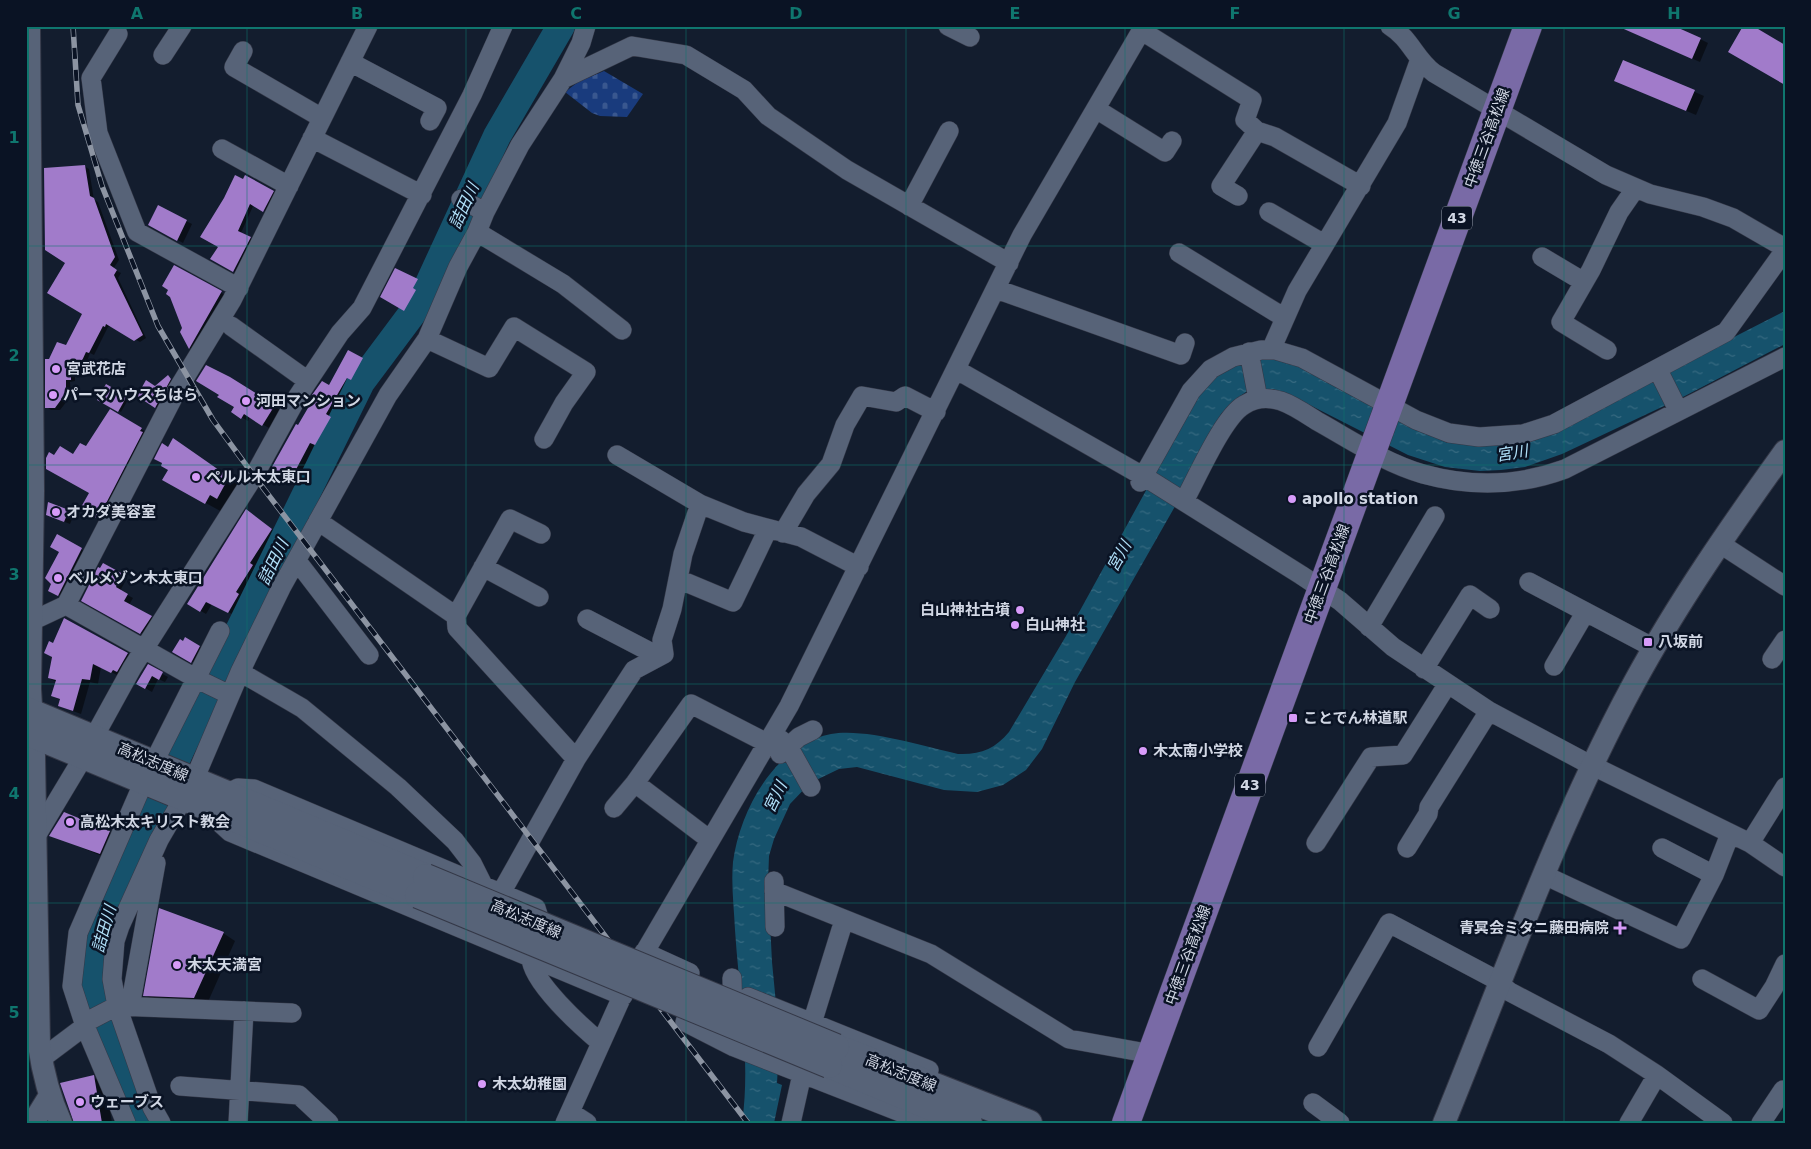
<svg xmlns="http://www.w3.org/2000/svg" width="1811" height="1149" font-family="'DejaVu Sans','Noto Sans JP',sans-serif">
	<defs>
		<pattern id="cemetery-stones" width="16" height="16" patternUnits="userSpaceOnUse" patternTransform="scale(1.25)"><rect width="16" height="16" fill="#193b7d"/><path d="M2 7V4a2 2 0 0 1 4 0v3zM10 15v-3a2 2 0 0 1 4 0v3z" fill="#39578f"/></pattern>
		<pattern id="water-ripples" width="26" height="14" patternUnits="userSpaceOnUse" patternTransform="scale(1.25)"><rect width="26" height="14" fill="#16526c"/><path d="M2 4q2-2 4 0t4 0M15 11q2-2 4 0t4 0" fill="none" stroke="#376a81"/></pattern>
	</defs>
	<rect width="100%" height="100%" fill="#131d2e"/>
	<!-- cemetery -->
	<path fill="url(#cemetery-stones)" d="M604 71 643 94 627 117 600 116 592 113 565 92 578 82Z"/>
	<!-- water -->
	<path fill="url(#water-ripples)" d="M1785 311V344L1681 398 1562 454 1525 467 1501 470 1480 471 1445 467 1408 455 1294 397 1273 389H1263L1246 392 1232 402 1221 414 1190 480 1075 682 1042 749 1026 770 1003 785 977 792 944 790 857 767 839 769 810 783 790 804 774 839 769 856 768 882 772 962 777 1014 780 1027 777 1083 782 1085 774 1123H742C751 1061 739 992 735 930 734 907 731 885 733 862 740 810 775 745 831 734 866 728 922 746 958 754 980 755 995 749 1009 732L1066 636 1204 385C1229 361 1248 359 1281 358L1474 444 1654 378Z"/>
	<!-- shadow -->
	<path fill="#0007" d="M1620 27 1700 39 1708 43 1700 62Z
		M1624 61 1704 96 1696 115 1625 85Z
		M84 166 89 169 94 200 98 202 119 260 113 269 121 273 118 278 146 338 140 342 111 326 108 327 94 355 90 353 85 367 78 364V376H75V381L70 382 71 396 60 410H51L47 407 50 360 66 347 84 313 66 262Z
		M246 176 276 193 267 212 254 204 241 233 253 240 237 273 212 259 220 246Z
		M159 207 192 224 183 243 150 225Z
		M175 267 227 296 195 351 190 348 181 332 183 328Z
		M396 270 423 284 419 293 421 294 410 313 382 297Z
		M348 352 368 363 357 383 353 380 331 418 336 421 321 448 316 445 297 481 286 475 282 481 269 474 299 427 330 387Z
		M170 378 173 381 158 408 138 396Z
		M236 382 280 410 269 428 250 417 248 421 232 412 235 407Z
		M106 385 129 398 121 412 98 399Z
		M110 411 148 433 105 522 82 508 91 493 55 457 73 456 86 448Z
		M173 440 247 489 224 513 182 490 169 470 168 448Z
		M68 511 74 514 70 524 47 515Z
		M252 514 277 533 255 567 258 569 241 596 244 598 234 615 212 604 206 614 189 604Z
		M57 535 91 555 68 600 50 590 53 584 48 582 60 552Z
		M103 564 127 578 120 591 133 598 129 605 156 620 146 636 83 600Z
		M66 619 135 658 119 676 101 667 98 684 90 682 81 714 59 706 61 700 52 696 56 682 49 678 53 644Z
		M186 639 205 650 198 665 174 652Z
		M148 666 168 677 165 682 158 679 152 692 138 684Z
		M109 832 118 837 109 859 51 835Z
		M223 933 235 941 207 1004 157 1002 145 995Z
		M93 1077 106 1085 112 1123H74Z"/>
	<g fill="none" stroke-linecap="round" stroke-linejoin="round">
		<!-- river -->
		<path stroke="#16526c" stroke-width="28" d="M143 1123 98 1011 93 988 97 943 105 916 181 749 361 382 420 303 497 136 561 26"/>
	</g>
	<!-- building -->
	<path fill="#a17bca" d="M1617 26H1674L1701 38 1692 59Z
		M1743 26H1753L1785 45V85L1728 52Z
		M1623 60 1695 90 1686 111 1614 81Z
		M85 165 90 196 94 198 115 257 110 265 117 270 114 275 143 335 134 341 106 324 105 327 103 326 89 353 86 352 80 365 74 363V374H71V380H66V393L55 408H45V359H49L57 342 66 345 82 314 47 293 65 263 45 250 44 168Z
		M235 175 243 179 245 175 274 191 263 212 250 204 238 231 251 237 233 272 210 259 218 247 200 237 224 198Z
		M158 205 187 220 177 241 148 225Z
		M174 265 222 291 189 349 180 332 182 328 170 297 166 294 168 290 162 286Z
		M395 268 418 279 413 288 416 290 404 311 380 297Z
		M348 350 363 358 351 380 347 378 326 414 331 417 315 445 310 443 291 479 279 473 276 479 268 474 296 424 298 425 315 396 312 395 322 381 329 385Z
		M206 365 230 377 275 405 262 426 244 414 241 419 231 412 234 407 217 397 219 395 196 381Z
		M168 375 171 379 155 408 137 396 146 380 155 386Z
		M106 384 127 396 118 412 97 400Z
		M110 409 142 428 140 431 143 432 98 519 80 509 89 493 46 469V458L49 452 54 455 60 446 73 454 80 443 86 446Z
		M173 438 229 477 217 499 210 495 205 504 162 480 168 470 161 466 162 463 154 459 162 443 168 447Z
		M48 502 69 510 64 522 46 515Z
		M246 509 272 529 250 563 253 565 236 592 239 594 228 613 206 602 200 612 187 604Z
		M57 534 82 548 58 596 48 591 51 584 45 578 59 552 50 547Z
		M103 563 123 574 116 587 128 594 124 601 152 616 140 634 81 601 98 567 100 568Z
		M64 618 128 653 117 672 113 670 111 673 93 664 90 680 82 679 73 711 58 706 60 699 51 696 56 680 48 678 52 657 44 653 49 641 53 643Z
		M185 637 200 646 191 663 172 652 180 639 183 641Z
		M148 664 163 672 159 680 152 676 145 689 136 684Z
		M64 812 110 831 100 854 49 836Z
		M159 908 224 932 194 998 143 996Z
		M94 1075 102 1123H74L60 1083Z"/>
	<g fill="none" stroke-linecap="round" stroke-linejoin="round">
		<defs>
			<path id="minor" d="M948 26 970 37
				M1390 26C1411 39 1415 59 1434 73L1606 175 1650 194 1703 207 1733 218 1785 248
				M1142 31 1252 100 1245 120 1257 131 1275 137 1361 186
				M118 34 91 78 98 133 137 232 239 288
				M243 51 234 67 322 118
				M163 55 182 26
				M350 62 437 108 430 121
				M563 79 632 46 686 55 744 90 768 116 847 170 1009 263
				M1096 109 1165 152 1172 141
				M312 138 422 195
				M222 149 289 186
				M1238 196 1221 186 1257 131
				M461 199 485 212
				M909 206 949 131
				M1269 212 1324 244
				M477 232 563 284 622 330
				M1179 253 1285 318
				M1542 257 1584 282
				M996 289 1181 355 1185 343
				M231 326 308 381
				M427 339 489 368 514 327 586 372 564 403 544 439
				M1271 350 1297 291 1397 123 1420 59
				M1607 350 1561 322 1591 270 1619 212 1635 189
				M1249 352 1258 399
				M957 370 1148 479 1301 575 1340 601 1393 647 1489 711 1583 761 1750 843 1785 867
				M1658 370 1678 410
				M617 455 700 504
				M1140 482 1191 391 1211 369 1233 357 1261 350H1275L1302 358 1416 420 1449 433 1479 437 1523 434 1554 424 1726 332 1785 250
				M1184 501C1197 478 1223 417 1244 405 1255 398 1268 397 1281 401 1293 405 1306 414 1317 421 1351 440 1385 463 1423 474 1470 487 1519 486 1565 469L1785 357
				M318 521 456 616 457 628 576 759 501 893
				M783 533 806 494 831 464 845 425 862 396 896 402 905 396 936 412
				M1719 543 1785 586
				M297 561 369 655
				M483 567 539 597
				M678 579 733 602 768 529
				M1529 582 1654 648
				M66 605 197 679 230 695
				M26 612 32 621 66 605 176 392 232 300 368 26
				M456 616 510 519 541 534
				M587 619 658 656
				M1369 627 1435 516
				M1772 659 1785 640
				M1554 666 1585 613
				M1424 669 1470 595 1490 609
				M240 672 302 708 398 787 455 841 472 863 483 885
				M773 733 788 746 811 787
				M94 737 132 668 254 476 298 396 340 333 362 308 472 95 503 26
				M780 754 799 737 813 730
				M576 759 634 670 664 654 662 640 672 609 683 554 700 504 744 522 801 537 859 567
				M154 762 220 631
				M635 783 710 840
				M226 794 238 788 254 789 536 908C544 927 531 938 531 957 530 981 583 1028 601 1043
				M614 808 635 783 691 704 767 743
				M217 811 219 822 230 832 623 996
				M36 836 84 756
				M1316 843 1371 757 1403 755 1447 685
				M1750 843 1785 787
				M1407 848 1428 814 1429 807 1489 711
				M1662 848 1714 875
				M1544 875 1681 939 1714 875 1730 834
				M774 881 775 927
				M774 891 931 954 1069 1039 1152 1054
				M644 952 690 973
				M732 978 733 1015
				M1702 979 1759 1010 1774 987 1785 964
				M748 997 929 1070
				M694 998 685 1022 734 1047 928 1123
				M130 1007 156 863
				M809 1033 844 920
				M1318 1047 1389 923 1491 977 1510 992 1609 1044 1657 1075 1723 1123
				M41 1059 85 1026 88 1021 117 1006 292 1013
				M180 1086 299 1095 329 1123
				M1313 1103 1340 1123
				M570 1112 587 1123
				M126 1123 85 1026 72 986 78 933 144 781
				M161 1123 152 1107 117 1006 112 979 115 941 120 926 159 840 194 780 240 672 281 588 388 395 427 339 458 267 477 232 485 212 520 145 563 79 581 43 586 26
				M238 1123 244 1011
				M565 1123 633 972 789 706 1022 235 1144 26
				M791 1123 805 1061
				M1629 1123 1657 1075
				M1761 1123 1783 1090 1785 1091"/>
			<path id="tertiary" d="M29 26 33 491 30 689 34 756 39 1045C43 1074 49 1097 61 1123
				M33 1123 49 1097
				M1444 1123C1504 976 1558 823 1634 683 1678 602 1731 526 1785 451"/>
			<path id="secondary" d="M26 710 426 877
				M26 732 418 895
				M836 1047 1029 1123
				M829 1065 969 1123"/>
			<path id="primary" d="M1126 1123 1528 26"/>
		</defs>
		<!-- minor casing -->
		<use href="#minor" stroke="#343847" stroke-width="20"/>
		<!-- tertiary casing -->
		<use href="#tertiary" stroke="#343847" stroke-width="24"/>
		<!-- secondary casing -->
		<use href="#secondary" stroke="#343847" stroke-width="28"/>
		<!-- primary casing -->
		<use href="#primary" stroke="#343847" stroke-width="29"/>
		<!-- minor -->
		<use href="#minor" stroke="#576378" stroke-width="19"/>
		<!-- tertiary -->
		<use href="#tertiary" stroke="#576378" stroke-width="22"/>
		<!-- secondary -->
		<use href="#secondary" stroke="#576378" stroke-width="26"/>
		<!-- primary -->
		<use href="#primary" stroke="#796aa6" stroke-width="28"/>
		<defs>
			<path id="rail" d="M73 26 78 105 102 186 158 326 213 420 254 476 748 1123"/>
		</defs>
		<!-- rail casing -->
		<use href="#rail" stroke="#8c94a2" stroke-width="5.5"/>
		<!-- rail -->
		<use href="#rail" stroke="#0a1324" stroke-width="4" stroke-dasharray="11" stroke-linecap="butt"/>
		<defs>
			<path id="secondary-bridge" d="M426 877 836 1047
				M418 895 829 1065"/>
		</defs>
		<!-- secondary-bridge casing -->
		<use href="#secondary-bridge" stroke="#343847" stroke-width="28" stroke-linecap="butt"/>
		<!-- secondary-bridge -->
		<use href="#secondary-bridge" stroke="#576378" stroke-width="26"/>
	</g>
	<!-- grid -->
	<path fill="none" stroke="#0f766e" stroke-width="1" stroke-opacity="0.55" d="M247 26V1123M466 26V1123M686 26V1123M906 26V1123M1125 26V1123M1344 26V1123M1564 26V1123M26 246H1785M26 465H1785M26 684H1785M26 903H1785"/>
	<!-- markers -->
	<g fill="#d79bf9" stroke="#0a1324" stroke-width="2">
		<circle cx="56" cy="369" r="5"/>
		<circle cx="53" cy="395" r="5"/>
		<circle cx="246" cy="401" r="5"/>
		<circle cx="196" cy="477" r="5"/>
		<circle cx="1292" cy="499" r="5"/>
		<circle cx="56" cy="512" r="5"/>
		<circle cx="58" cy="578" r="5"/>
		<circle cx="1020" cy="610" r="5"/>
		<circle cx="1015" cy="625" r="5"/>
		<rect x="1643" y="637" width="10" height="10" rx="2.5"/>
		<rect x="1288" y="713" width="10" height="10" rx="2.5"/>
		<circle cx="1143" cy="751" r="5"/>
		<circle cx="70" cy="822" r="5"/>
		<path d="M1617.5 920.5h5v5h5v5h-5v5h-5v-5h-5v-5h5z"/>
		<circle cx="177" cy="965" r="5"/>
		<circle cx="482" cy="1084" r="5"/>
		<circle cx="80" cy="1102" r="5"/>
	</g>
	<g text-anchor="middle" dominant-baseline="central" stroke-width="5" stroke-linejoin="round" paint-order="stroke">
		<!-- shield labels -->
		<g fill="#0a1324" stroke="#959caa" stroke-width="1">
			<rect x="1442" y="206.5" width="30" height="23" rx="4"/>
			<rect x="1235" y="773.5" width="30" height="23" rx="4"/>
		</g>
		<g font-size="14" font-weight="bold" fill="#d1d7e4">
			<text x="1457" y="218">43</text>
			<text x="1250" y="785">43</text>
		</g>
		<!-- street labels -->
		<g font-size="15" fill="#d1d7e4" stroke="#0a1324">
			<text transform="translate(1487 138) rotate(-70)">中徳三谷高松線</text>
			<text transform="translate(1327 574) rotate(-70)">中徳三谷高松線</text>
			<text transform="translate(153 762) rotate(23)">高松志度線</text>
			<text transform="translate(526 919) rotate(23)">高松志度線</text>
			<text transform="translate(1188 955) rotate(-70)">中徳三谷高松線</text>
			<text transform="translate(901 1073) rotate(22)">高松志度線</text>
		</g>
		<!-- poi labels -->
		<g font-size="15" font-weight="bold" fill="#d1d7e4" stroke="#0a1324" text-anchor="start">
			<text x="66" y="369">宮武花店</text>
			<text x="63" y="395">パーマハウスちはら</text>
			<text x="256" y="401">河田マンション</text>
			<text x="206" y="477">ペルル木太東口</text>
			<text x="1302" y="499">apollo station</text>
			<text x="66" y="512">オカダ美容室</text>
			<text x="68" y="578">ベルメゾン木太東口</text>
			<text x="1010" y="610" text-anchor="end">白山神社古墳</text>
			<text x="1025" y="625">白山神社</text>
			<text x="1658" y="642">八坂前</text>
			<text x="1303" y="718">ことでん林道駅</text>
			<text x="1153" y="751">木太南小学校</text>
			<text x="80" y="822">高松木太キリスト教会</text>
			<text x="1609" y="928" text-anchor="end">青冥会ミタニ藤田病院</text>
			<text x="187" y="965">木太天満宮</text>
			<text x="492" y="1084">木太幼稚園</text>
			<text x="90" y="1102">ウェーブス</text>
		</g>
		<!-- water labels -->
		<g font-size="16" font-style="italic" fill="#b0e0f9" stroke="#0a1324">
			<text transform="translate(464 206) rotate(-65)">詰田川</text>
			<text transform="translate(1512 453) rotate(-9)">宮川</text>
			<text transform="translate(1119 556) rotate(-61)">宮川</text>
			<text transform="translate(273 562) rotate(-64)">詰田川</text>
			<text transform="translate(775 797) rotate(-64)">宮川</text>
			<text transform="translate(104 929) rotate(-74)">詰田川</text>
		</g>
	</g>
	<!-- border -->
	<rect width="1811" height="1149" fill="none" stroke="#0a1324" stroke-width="55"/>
	<rect x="28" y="28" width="1756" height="1094" fill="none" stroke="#0f766e" stroke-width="2"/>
	<g font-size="16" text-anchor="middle" font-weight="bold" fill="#0f766e">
		<text x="137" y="19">A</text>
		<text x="357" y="19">B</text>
		<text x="576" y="19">C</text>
		<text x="796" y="19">D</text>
		<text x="1015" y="19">E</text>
		<text x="1235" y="19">F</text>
		<text x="1454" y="19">G</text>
		<text x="1674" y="19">H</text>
		<text x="14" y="143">1</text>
		<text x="14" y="361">2</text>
		<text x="14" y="580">3</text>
		<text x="14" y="799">4</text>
		<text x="14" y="1018">5</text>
	</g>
</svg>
